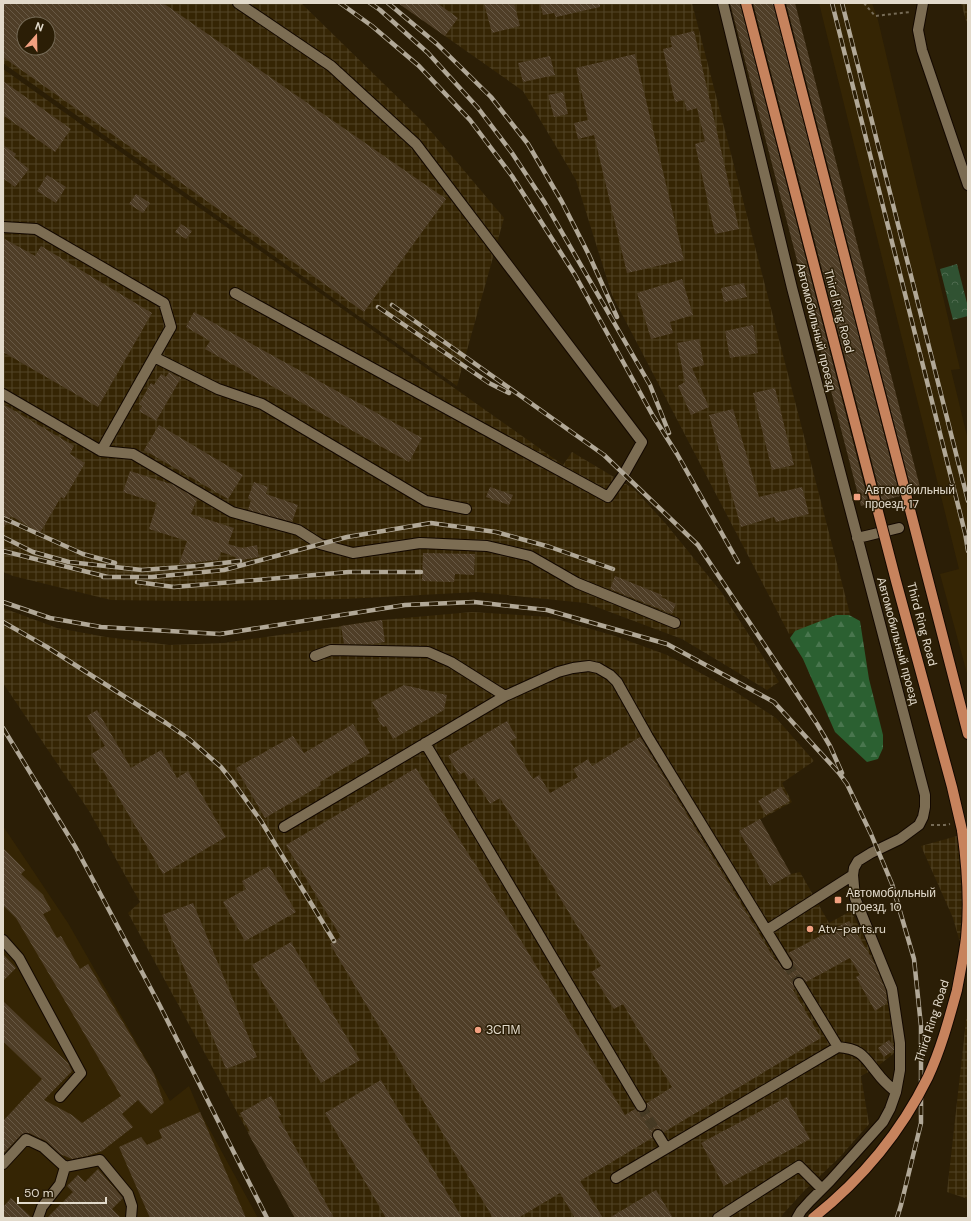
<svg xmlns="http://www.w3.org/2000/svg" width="971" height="1221" font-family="'DM Sans',sans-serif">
	<defs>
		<pattern id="industrial-grid" width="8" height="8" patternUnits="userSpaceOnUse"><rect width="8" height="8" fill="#352504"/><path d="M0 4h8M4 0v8" fill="none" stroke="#524427"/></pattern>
		<pattern id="forest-firs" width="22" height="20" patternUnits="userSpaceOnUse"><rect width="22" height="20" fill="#2b6031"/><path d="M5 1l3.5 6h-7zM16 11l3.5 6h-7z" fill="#49764e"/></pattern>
		<pattern id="park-crowns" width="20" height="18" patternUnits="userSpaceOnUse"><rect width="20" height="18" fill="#305232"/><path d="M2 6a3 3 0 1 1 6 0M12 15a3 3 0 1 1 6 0" fill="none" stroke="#4e6a4e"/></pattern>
		<pattern id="building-back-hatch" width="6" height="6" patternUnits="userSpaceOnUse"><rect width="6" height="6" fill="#4f3e27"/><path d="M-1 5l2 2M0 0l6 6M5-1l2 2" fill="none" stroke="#685945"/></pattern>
	</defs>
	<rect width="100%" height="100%" fill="#2b1e06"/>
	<!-- built -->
	<path fill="#352504" d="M819 3H872L878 20 960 369 951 370 968 440V677L940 574 959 569Z
		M3 826 68 923 170 1101 189 1086 200 1112 258 1218H3Z"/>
	<!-- industrial -->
	<path fill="url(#industrial-grid)" fill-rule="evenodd" d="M3 3H301L424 123 504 218 457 386 3 63ZM24 24H48V48H24Z
		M398 3H692L851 618 789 634 612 295 576 180 523 91Z
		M961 3H968V27Z
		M3 69 563 465 572 452 634 489 666 524 722 593 779 682 767 690 682 639 586 603 477 592 345 599 187 601 111 600 13 576 3 572Z
		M3 608 57 628 106 637 169 645 224 643 382 620 472 612 549 617 615 636 667 655 734 691 776 718 814 761 782 783 792 802 739 831 770 886 791 874 800 872 829 923 851 911 876 960 891 997 897 1051 874 1069 861 1076 869 1124 839 1158 804 1191 783 1214 781 1218H295L128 913 140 902 89 811 3 683Z
		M968 833V971L953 918 921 846Z
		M968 1003V1199L947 1192Z"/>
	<!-- forest -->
	<path fill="url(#forest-firs)" d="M836 615H849L860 621 869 679 883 735V748L878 759 867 762 835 732 803 659 790 638 795 631Z"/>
	<!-- park -->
	<path fill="url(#park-crowns)" d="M957 264 968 307V316L953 320 940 269Z"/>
	<!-- building -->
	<path fill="url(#building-back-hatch)" fill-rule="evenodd" d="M3 3H163L446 199 364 312 3 57ZM24 24H48V48H24Z
		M398 3H437L458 18 445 36Z
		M484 3H514L520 26 492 33Z
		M540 3H600V7L556 17 554 13 543 15Z
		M730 3H740L869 504 861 506Z
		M753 3H773L900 496 882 501Z
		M786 3H795L921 491 912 493Z
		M694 31 739 229 715 234 695 144 705 141 697 108 687 111 684 100 675 102 663 49 672 47 670 37Z
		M635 54 684 260 627 273 594 135 578 139 574 123 588 120 576 68Z
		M550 56 555 75 523 82 518 63Z
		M3 81 71 129 55 152 3 115Z
		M563 92 568 114 554 117 548 95Z
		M3 145 16 154 14 157 29 169 15 187 3 178Z
		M47 175 66 187 56 203 37 191Z
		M136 194 150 203 143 213 129 204Z
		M181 224 192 231 186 239 175 232Z
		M3 238 35 256 41 246 152 313 98 407 3 352Z
		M682 279 693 315 670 322 673 333 651 339 637 293Z
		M744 283 747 297 724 302 721 288Z
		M194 312 422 438 409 462 205 349 210 341 186 327Z
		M753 325 758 353 730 358 725 331Z
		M699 339 704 365 692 368 709 407 691 415 678 386 685 382 677 343Z
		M169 372 181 378 156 421 139 411 142 406 139 404 151 383 154 385 161 374 166 377Z
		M775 388 794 465 772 470 753 393Z
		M3 404 74 446 70 454 85 463 64 499 61 497 40 533 11 516 3 529Z
		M733 409 759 497 802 487 809 514 776 522 774 517 741 527 709 415Z
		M159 425 243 475 228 499 144 450Z
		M130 471 174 485 197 499 191 514 234 528 228 544 242 548 257 545 259 557 237 561 236 557 221 552 218 560 179 564 187 541 149 529 157 503 123 492Z
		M254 482 268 487 266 494 298 505 292 522 248 510 251 500 248 498Z
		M490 487 513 495 509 505 486 497Z
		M423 553 475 554 474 575 455 574 454 582 422 581Z
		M615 576 662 595 661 597 676 604 672 614 610 589Z
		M382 620 385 642 372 644H344L341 626Z
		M404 685 447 695 444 710 393 739 386 726 383 727 377 718 380 717 372 702Z
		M97 710 131 768 161 750 177 778 188 771 226 837 163 874 102 769 101 770 91 754 105 746 87 716Z
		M507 721 517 738 510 741 533 779 539 775 550 793 578 777 573 769 588 759 592 766 640 737 775 960H777L782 968 784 970H788L791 969 793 967V961L788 953 849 921 873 960 886 991 887 1003 875 1011 856 977 860 975 850 958 806 982 802 977H798L795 978 793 983 795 989 793 990 821 1038 664 1132 661 1129H655L652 1132V1138L580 1181 603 1218H575L560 1193 518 1218H493L330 944 341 937 286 845 416 768 472 860H473L625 1115 635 1109 638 1112H644L647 1109V1103L672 1087 623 1004 614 1009 591 972 601 966 500 798 490 804 474 778 469 781 464 772 459 775 448 756Z
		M353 724 370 753 320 782 321 785 265 818 236 768 293 736 304 753Z
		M781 787 790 801 766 815 758 801Z
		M760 819 791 874 770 886 739 831Z
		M3 848 25 870 21 874 43 895 51 910 43 914 57 938 61 936 80 969 88 964 154 1074 164 1103 151 1114 138 1100 122 1114 133 1127 102 1151 87 1156 72 1159 60 1154 46 1141 29 1133H25L21 1135 3 1154V1121L42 1079 3 1041V1001L68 1063 72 1071 44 1100 72 1115 82 1123 121 1096 16 918 3 905Z
		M269 866 296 912 245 941 223 902 246 889 242 881Z
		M193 903 257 1057 226 1069 162 915Z
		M291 942 360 1060 321 1083 252 965Z
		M3 954 16 968 3 981Z
		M889 1040 894 1047V1050L884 1057 878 1048Z
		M381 1080 462 1218H386L325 1113Z
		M271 1096 281 1115 278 1116 334 1218H295L248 1133 250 1132 240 1113Z
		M787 1097 810 1139 724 1186 701 1143Z
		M200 1112 246 1218H150L119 1147 141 1137 147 1145 162 1138 159 1130Z
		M98 1169 122 1197 123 1198 112 1209 121 1218H47L73 1192 67 1186 78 1175 85 1182Z
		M656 1190 673 1218H609Z
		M11 1198 32 1218H3V1207Z"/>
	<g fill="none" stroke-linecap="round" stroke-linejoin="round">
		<!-- minor-tunnel -->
		<path stroke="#463a24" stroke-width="10" stroke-dasharray="10 5" stroke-linecap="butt" d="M787 964 799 983
			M641 1106 658 1135"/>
		<defs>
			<path id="minor" d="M723 3 792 288 925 795V807L923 817 919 825 900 839 871 853 858 861 854 868 853 875 855 898 892 989 900 1043V1070L896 1092 890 1109 883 1122 830 1181 810 1201 801 1211 797 1218
				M923 3 918 30 922 50 968 185
				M3 227 36 229 164 303 171 327 101 451 3 394
				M235 293 608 497 624 474 642 442 416 144 331 66 238 3
				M154 357 218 389 262 404 426 501 466 509
				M101 451 133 454 232 512 298 530 320 544 353 553 420 543 487 546 530 556 577 583 675 623
				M857 538 866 536 899 528
				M315 656 331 650 428 652 451 662 505 696
				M425 743 641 1106
				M284 827 505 696 558 672 573 668 589 666 598 668 610 675 617 682 648 737 787 964
				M767 930 853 875
				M3 940 19 958 81 1073 60 1097
				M799 983 838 1047C862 1049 864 1057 878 1074 883 1081 889 1086 896 1092
				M658 1135 666 1148
				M3 1164 26 1139 43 1147 65 1167 60 1184 42 1207 38 1218
				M65 1167 100 1160 128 1194 132 1206 131 1218
				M616 1178 838 1047
				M718 1218 799 1166 822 1189"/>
			<path id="major" d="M779 3 968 734
				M957 990C960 973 964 955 966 938 970 902 967 866 962 830"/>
		</defs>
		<!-- minor casing -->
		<use href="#minor" stroke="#130800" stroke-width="12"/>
		<!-- major casing -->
		<use href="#major" stroke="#130800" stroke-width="12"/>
		<!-- path -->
		<path stroke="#766b56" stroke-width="2" stroke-dasharray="3 3" stroke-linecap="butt" d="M864 3 875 16 910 12
			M931 825H945L950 824"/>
		<!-- minor -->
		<use href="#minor" stroke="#7c6d53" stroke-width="10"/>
		<!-- major -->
		<use href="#major" stroke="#c7835d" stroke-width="10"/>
		<defs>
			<path id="rail" d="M340 3 372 26 419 66 470 120 512 176 575 275 653 416 677 454 738 562
				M370 3 380 10 428 53 478 108 512 153 545 203 650 385 669 433
				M388 3 437 44 491 97 528 144 562 202 589 255 617 317
				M832 3 965 533 968 551
				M842 3 968 501
				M392 305 604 455 698 545 817 724 830 746 842 773
				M378 307 489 383 509 393
				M3 518 83 554 115 563
				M3 537 33 552 69 562 142 570 197 566 240 561
				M3 551 108 577
				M103 577H152L224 570 347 537 431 523 496 532 550 547 613 569
				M137 582 174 587 349 572H421
				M3 602 50 618 101 627 220 634 405 605 474 602 547 610 667 644 774 702 839 773 847 784 871 834 892 884 914 959 921 1026V1123L901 1205 897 1218
				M3 622 47 647 166 723 189 739 221 767 233 782 261 821 334 941
				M3 728 76 848 159 1004 267 1218"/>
		</defs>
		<!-- rail casing -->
		<use href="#rail" stroke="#b1a897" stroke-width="4.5"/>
		<!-- rail -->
		<use href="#rail" stroke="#2b1e06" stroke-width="3" stroke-dasharray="9" stroke-linecap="butt"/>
		<defs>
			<path id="major-bridge" d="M746 3 896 581 952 787 962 830
				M813 1218C861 1180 901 1132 928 1077 941 1049 949 1019 957 990"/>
		</defs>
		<!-- major-bridge casing -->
		<use href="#major-bridge" stroke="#130800" stroke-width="12" stroke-linecap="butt"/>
		<!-- major-bridge -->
		<use href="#major-bridge" stroke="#c7835d" stroke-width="10"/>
	</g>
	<!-- markers -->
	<g fill="#f2a080" stroke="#2b1e06" stroke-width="1.5">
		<rect x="853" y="493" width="8" height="8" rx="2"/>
		<rect x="834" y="896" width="8" height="8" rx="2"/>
		<circle cx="810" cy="929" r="4"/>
		<circle cx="478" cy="1030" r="4"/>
	</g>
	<g text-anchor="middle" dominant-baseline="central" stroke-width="3" stroke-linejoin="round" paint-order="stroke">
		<!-- street labels -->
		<g font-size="12" fill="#e2dacb" stroke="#2b1e06">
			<text transform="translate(839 311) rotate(75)">Third Ring Road</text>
			<text transform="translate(816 327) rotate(76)">Автомобильный проезд</text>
			<text transform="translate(922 624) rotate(75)">Third Ring Road</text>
			<text transform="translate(898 641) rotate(75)">Автомобильный проезд</text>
			<text transform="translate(932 1021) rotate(-72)">Third Ring Road</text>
		</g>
		<!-- poi labels -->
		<g font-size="12" fill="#e2dacb" stroke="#2b1e06" text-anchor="start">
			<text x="865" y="490">Автомобильный<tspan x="865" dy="14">проезд, 17</tspan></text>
			<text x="846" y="893">Автомобильный<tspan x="846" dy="14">проезд, 10</tspan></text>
			<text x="818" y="929">Atv-parts.ru</text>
			<text x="486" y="1030">ЗСПМ</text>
		</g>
	</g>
	<!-- border -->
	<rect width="971" height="1221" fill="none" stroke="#e2dacb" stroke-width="8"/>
	<!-- north arrow -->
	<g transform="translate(36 36) rotate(20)"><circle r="19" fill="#2b1e06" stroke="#746955"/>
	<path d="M0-3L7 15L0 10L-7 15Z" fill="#f2a080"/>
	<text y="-6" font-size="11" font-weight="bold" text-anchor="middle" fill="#e2dacb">N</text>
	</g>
	<!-- scale -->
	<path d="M18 1197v6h88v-6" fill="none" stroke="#e2dacb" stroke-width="2"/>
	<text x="24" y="1197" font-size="12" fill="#e2dacb" stroke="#2b1e06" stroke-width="3" paint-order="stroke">50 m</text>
</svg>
